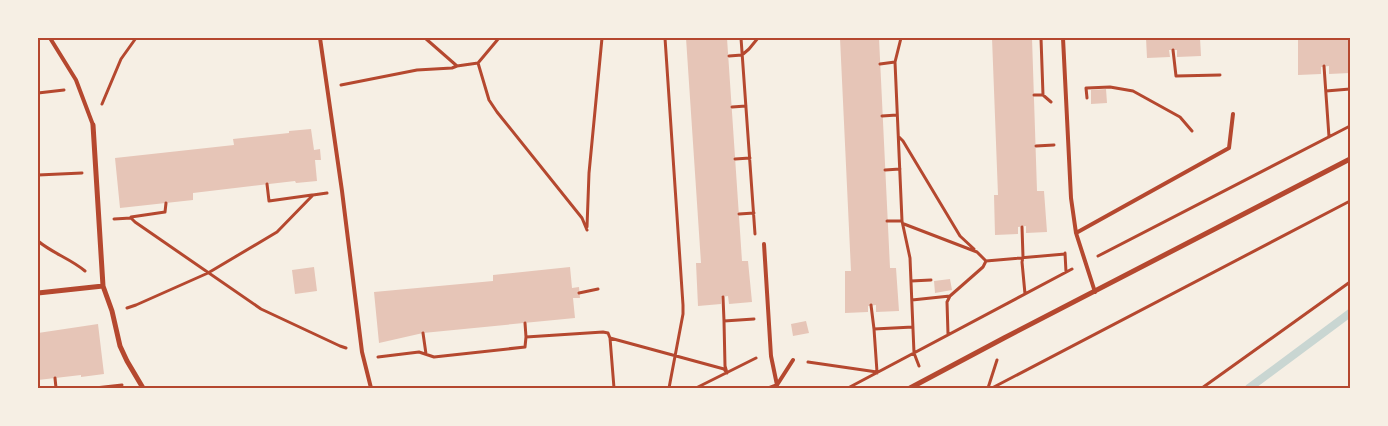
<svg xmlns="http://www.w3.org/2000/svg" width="1388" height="426" font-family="'Fira Sans Condensed',sans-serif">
	<rect width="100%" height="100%" fill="#f6efe4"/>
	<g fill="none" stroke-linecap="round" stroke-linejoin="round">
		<!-- stream -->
		<path stroke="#c9d6d2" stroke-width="8" d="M1249 388 1350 313"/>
	</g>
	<!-- building -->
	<path fill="#e6c5b7" d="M686 38H727L742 261H748L752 302 729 304 728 296 721 297V304L698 306 696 263H701Z
		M840 38H879L890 268H896L899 311 876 312V305L868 306V312L845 313V271H851Z
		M992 38H1032L1037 191H1044L1047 232 1026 233V226L1018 227V234L995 235 994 195H998Z
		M1146 38H1200L1201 56 1177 57V50H1169L1170 57 1147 58Z
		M1298 38H1350V73L1329 74V66L1321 67V74L1298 75Z
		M1106 89 1107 103 1091 104V90Z
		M311 129 314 150 320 149 321 160H315L317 181 296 183 295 181 193 193V200L120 208 115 158 234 145 233 139 289 133V131Z
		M314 267 317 291 295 294 292 270Z
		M570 267 572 288 579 287 580 298H573L575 318 423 333 379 343 374 292 493 281V275Z
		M950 279 952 290 935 293 934 281Z
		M806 321 809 333 793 336 791 324Z
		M98 324 104 374 81 377V375L38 380V333Z"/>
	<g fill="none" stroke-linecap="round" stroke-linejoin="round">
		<!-- path -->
		<path stroke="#b5482f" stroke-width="3" d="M425 38 457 66
			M665 38 683 305V314L669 388
			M741 38 755 234
			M901 38 895 62 902 221 910 258 914 353 919 366
			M1032 38H1041
			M1041 38 1043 95 1051 102
			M1173 50 1176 76 1220 75
			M729 56 742 55 749 49 758 38
			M478 63 489 100 497 112 582 218 587 230
			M880 64 895 62
			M1324 66 1329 137
			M341 85 417 70 452 68 457 66 478 63 499 38
			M1086 88 1087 98
			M1087 88 1110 87 1133 91 1180 117 1192 131
			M1326 91 1350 89
			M38 93 64 90
			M1034 95H1043
			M102 104 121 59 136 38
			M732 107 746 106
			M882 116 897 115
			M899 137 903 141 960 236 974 249
			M1036 146 1054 145
			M735 159 750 158
			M885 170 900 169
			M38 175 82 173
			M267 184 269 201 312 195
			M739 214 754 213
			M131 217 165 212 166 203
			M114 219 131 218 135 222 261 309 340 346 346 348
			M887 221H902
			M904 224 977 252 986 261 1065 254
			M587 227 589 173 602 38
			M1022 227 1023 257 1022 262 1025 294
			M38 241C52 253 71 259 85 271
			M1065 253 1066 272
			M1098 256 1350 126
			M911 281 931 280
			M579 293 598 289
			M723 297 724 321
			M912 300 950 296
			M871 305 874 329
			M127 308 136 305 208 273 277 232 313 195 327 193
			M525 323 526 337
			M423 333 426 354
			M948 334 947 302 950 296 983 267 986 261
			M610 338 614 388
			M378 357 419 352 434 357 525 347 526 337 603 332 608 333 610 338 724 369 727 373 725 366 724 321 754 319
			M808 362 877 372V373
			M877 372 874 329 913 327
			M55 378 56 388
			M95 388 122 385
			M696 388 756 358
			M848 388 1072 269
			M988 388 997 360
			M992 388 1350 201
			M1202 388 1350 282"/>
		<!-- service -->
		<path stroke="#b5482f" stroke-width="4" d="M50 38 76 80 93 125
			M320 38 342 191 362 352 371 388
			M1063 38 1071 198 1076 233 1095 292
			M1076 233 1229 148 1233 114
			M764 244 771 356 777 385
			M769 388 777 385 793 360"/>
		<!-- minor -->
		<path stroke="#b5482f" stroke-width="5" d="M93 125 103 286 112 311 120 346 127 361 143 388
			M38 293 103 286
			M910 388 1004 338 1350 159"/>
	</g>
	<!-- border -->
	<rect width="1388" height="426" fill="none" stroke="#f6efe4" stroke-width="78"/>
	<rect x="39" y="39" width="1310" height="348" fill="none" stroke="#b5482f" stroke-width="2"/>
</svg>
